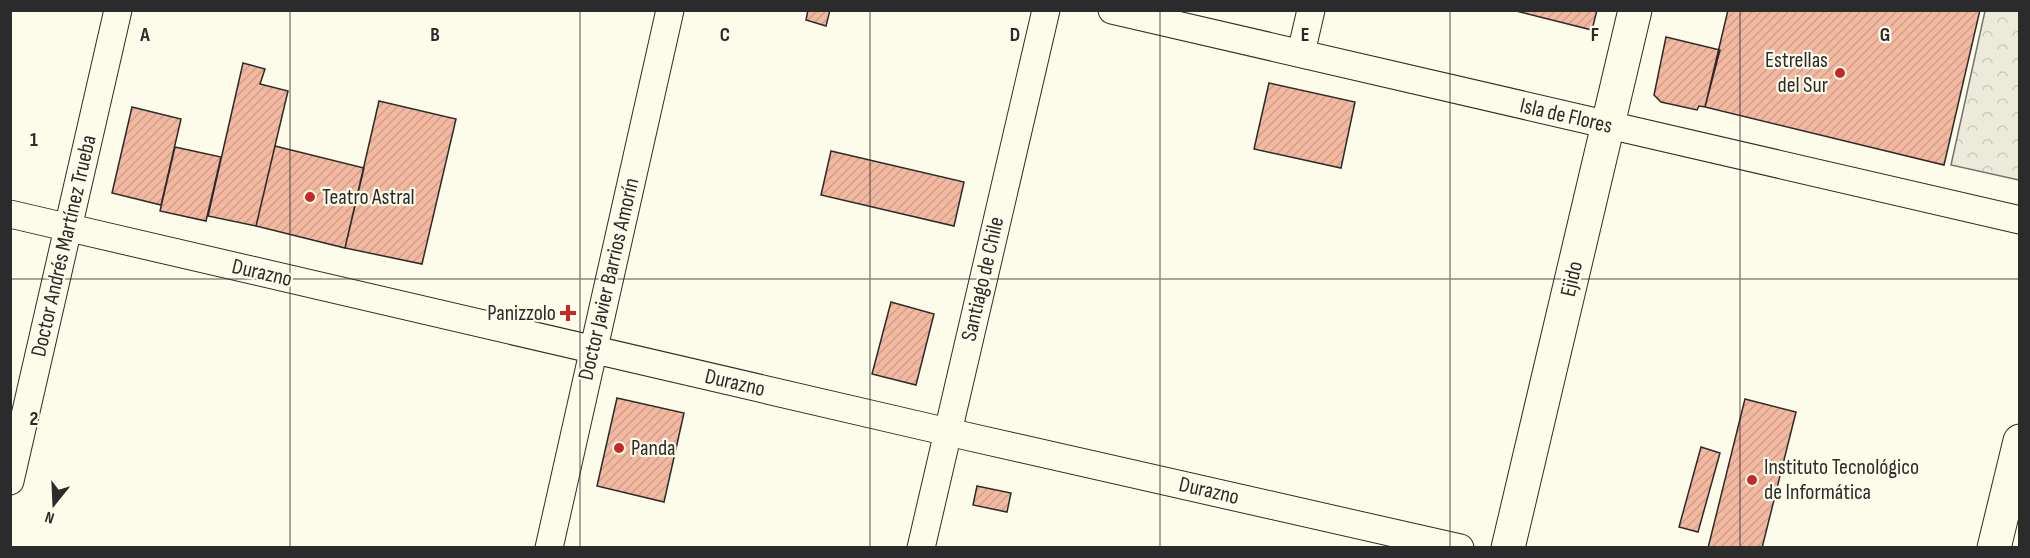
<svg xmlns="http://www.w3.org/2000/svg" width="2030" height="558" font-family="'Sofia Sans Condensed',sans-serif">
	<defs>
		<pattern id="park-crowns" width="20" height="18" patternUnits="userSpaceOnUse" patternTransform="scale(1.5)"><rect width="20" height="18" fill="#ecebdb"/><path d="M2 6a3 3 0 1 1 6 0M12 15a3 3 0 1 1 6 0" fill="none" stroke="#cbcabc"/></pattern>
		<pattern id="building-hatch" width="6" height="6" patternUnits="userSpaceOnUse" patternTransform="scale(1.5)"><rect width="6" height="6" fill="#f2b8a0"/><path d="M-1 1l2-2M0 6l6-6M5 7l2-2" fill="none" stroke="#d09e8a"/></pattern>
	</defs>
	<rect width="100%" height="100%" fill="#fdfbea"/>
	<!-- park -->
	<path fill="url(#park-crowns)" stroke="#74746e" stroke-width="1.5" d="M1985 11H2019V180L1951 165Z"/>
	<!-- building -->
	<path fill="url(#building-hatch)" stroke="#2b2b2b" stroke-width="1.5" d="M808 10H830L826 26 806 20Z
		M1512 10H1597L1592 30Z
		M1728 10H1980L1944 165 1705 107Z
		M1666 37 1720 50 1705 107 1699 106 1697 110 1661 102 1654 95Z
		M243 63 265 69 260 84 288 91 256 226 208 216Z
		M1269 83 1355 102 1341 168 1254 149Z
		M379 101 456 119 422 264 345 248Z
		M132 107 181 119 161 205 112 193Z
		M275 146 364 168 345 248 256 226Z
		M175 147 221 157 206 221 160 211Z
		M831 151 964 182 954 226 821 195Z
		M891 302 934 314 916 385 872 374Z
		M617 398 684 413 664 502 597 486Z
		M1745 399 1796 412 1762 548H1708Z
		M1701 447 1720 453 1698 532 1679 527Z
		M977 486 1011 493 1007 512 973 505Z"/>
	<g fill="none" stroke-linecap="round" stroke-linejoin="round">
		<defs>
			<path id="street" d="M1112 10 2020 220
				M1301 53 1311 10
				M10 214 948 432 1460 548
				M10 481 118 10
				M549 548 670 10
				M921 548 1046 10"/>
			<path id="secondary" d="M1508 548 1635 10
				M1994 548 2020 441"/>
		</defs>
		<!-- street casing -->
		<use href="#street" stroke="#2b2b2b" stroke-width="29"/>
		<!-- secondary casing -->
		<use href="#secondary" stroke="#2b2b2b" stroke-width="35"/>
		<!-- street -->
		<use href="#street" stroke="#fdfbea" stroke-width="27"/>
		<!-- secondary -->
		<use href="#secondary" stroke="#fdfbea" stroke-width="33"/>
	</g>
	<!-- grid -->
	<path fill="none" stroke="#2b2b2b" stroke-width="1.5" stroke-opacity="0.55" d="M290 10V548M580 10V548M870 10V548M1160 10V548M1450 10V548M1740 10V548M10 279H2020"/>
	<!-- markers -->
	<g fill="#c62828" stroke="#fdfbea" stroke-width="2">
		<circle cx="1840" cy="73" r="6"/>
		<circle cx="310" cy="197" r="6"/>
		<path d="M565 304h6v6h6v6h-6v6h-6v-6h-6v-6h6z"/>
		<circle cx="619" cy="448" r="6"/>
		<circle cx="1752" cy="480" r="6"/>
	</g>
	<g text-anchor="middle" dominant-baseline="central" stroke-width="4.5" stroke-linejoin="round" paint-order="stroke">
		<!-- poi labels -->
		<g font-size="22" fill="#2b2b2b" stroke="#fdfbea" text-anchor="start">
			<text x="1828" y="60" text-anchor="end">Estrellas<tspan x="1828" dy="25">del Sur</tspan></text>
			<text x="322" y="197">Teatro Astral</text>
			<text x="556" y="313" text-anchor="end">Panizzolo</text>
			<text x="631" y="448">Panda</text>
			<text x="1764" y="467">Instituto Tecnológico<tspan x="1764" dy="25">de Informática</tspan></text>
		</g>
		<!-- street labels -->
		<g font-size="22" fill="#2b2b2b" stroke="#fdfbea">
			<text transform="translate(1566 116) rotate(13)">Isla de Flores</text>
			<text transform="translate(64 246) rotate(-77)">Doctor Andrés Martínez Trueba</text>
			<text transform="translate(262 273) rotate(13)">Durazno</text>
			<text transform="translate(609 279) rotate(-77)">Doctor Javier Barrios Amorín</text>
			<text transform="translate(983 279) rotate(-77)">Santiago de Chile</text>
			<text transform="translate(1572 279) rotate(-77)">Ejido</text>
			<text transform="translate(735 383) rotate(13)">Durazno</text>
			<text transform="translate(1209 491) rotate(13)">Durazno</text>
		</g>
	</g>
	<g font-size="20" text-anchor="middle" font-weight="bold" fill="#2b2b2b" stroke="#fdfbea" stroke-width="4.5" stroke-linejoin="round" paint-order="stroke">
		<text x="145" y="41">A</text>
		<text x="435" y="41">B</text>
		<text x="725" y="41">C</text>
		<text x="1015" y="41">D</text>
		<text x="1305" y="41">E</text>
		<text x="1595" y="41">F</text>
		<text x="1885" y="41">G</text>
		<text x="34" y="146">1</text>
		<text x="34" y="425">2</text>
	</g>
	<!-- border -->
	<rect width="2030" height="558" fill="none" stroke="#2b2b2b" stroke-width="24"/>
	<!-- north arrow -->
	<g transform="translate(54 504) rotate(198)" stroke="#fdfbea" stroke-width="4.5" paint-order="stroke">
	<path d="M0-4.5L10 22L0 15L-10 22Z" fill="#2b2b2b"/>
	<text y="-9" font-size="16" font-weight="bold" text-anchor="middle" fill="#2b2b2b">N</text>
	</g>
</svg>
